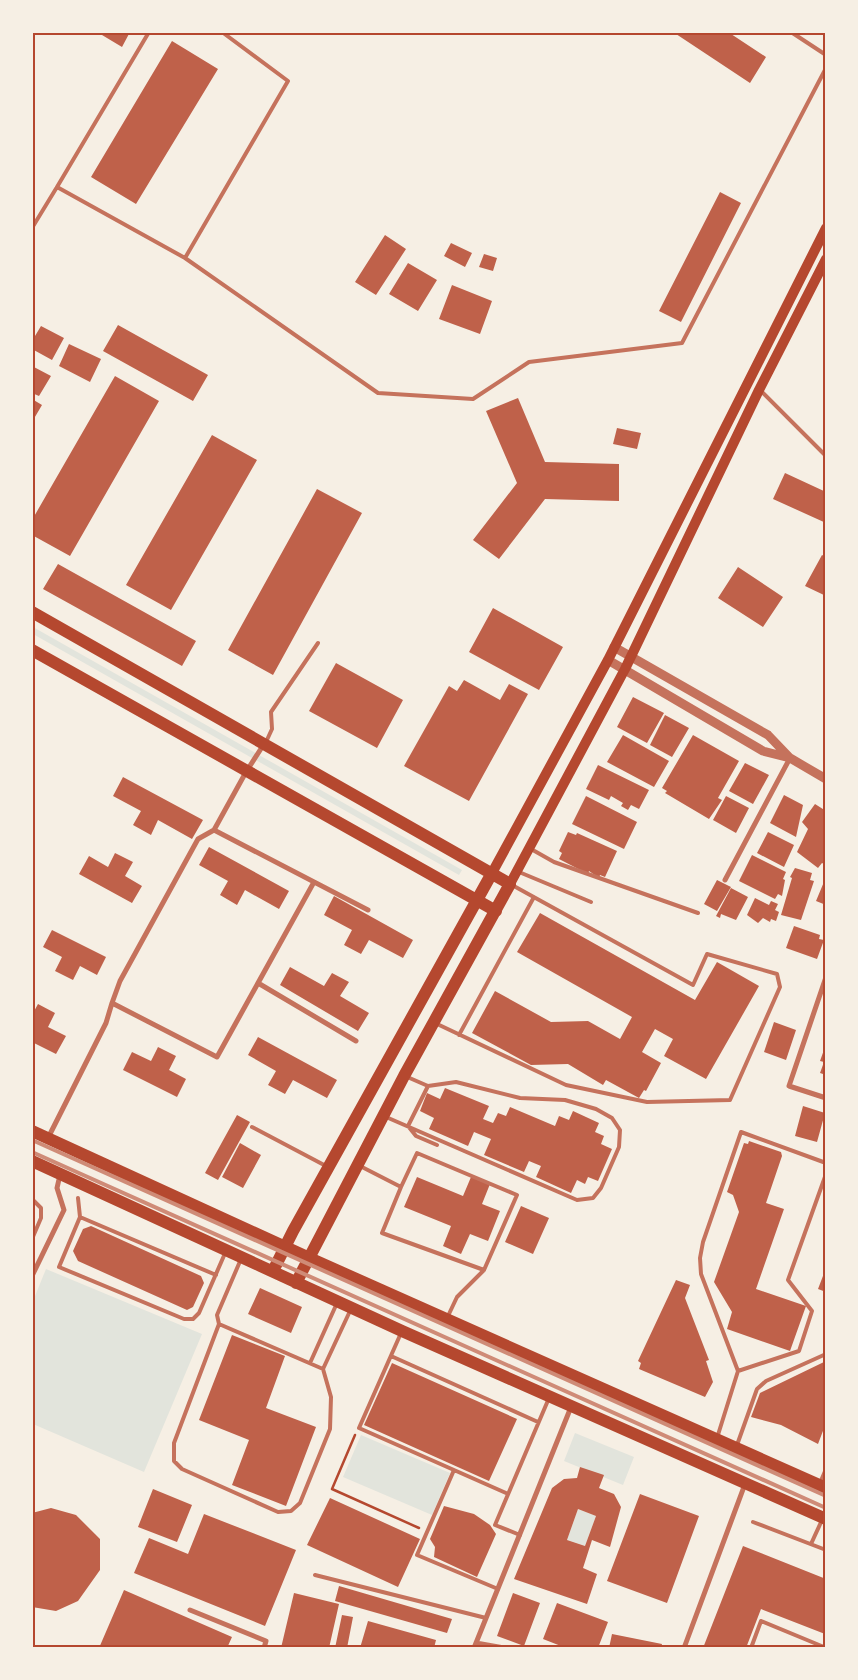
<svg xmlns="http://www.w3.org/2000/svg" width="858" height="1680" font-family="Lora,serif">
	<rect width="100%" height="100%" fill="#f6efe4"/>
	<!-- green -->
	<path fill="#e2e4dc" d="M33 627 462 870 459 875 33 634Z
		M46 1269 202 1334 144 1472 33 1424V1301Z
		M575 1433 634 1457 623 1485 564 1461Z
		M361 1435 450 1473 432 1515 343 1477Z
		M578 1509 596 1516 585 1546 567 1540Z"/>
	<!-- building -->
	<path fill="#bf614a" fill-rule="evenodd" d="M97 32H130L122 47Z
		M673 32H728L766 57 750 83Z
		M172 41 218 69 136 204 91 177Z
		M720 192 741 203 681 322 659 311Z
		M385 235 406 249 376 295 355 282Z
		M451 243 472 253 465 267 444 256Z
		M484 254 497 258 493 271 479 267Z
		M408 263 437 280 418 311 389 294Z
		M452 285 492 301 480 334 439 319Z
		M118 325 208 375 193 401 103 351Z
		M41 326 64 338 52 360 32 349V341Z
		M69 344 101 359 90 382 59 366Z
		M32 366 51 376 39 396 32 393Z
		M115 376 159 401 70 556 32 535V520Z
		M518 398 545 462 619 464V501L545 499 499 559 473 540 517 483 486 411Z
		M32 399 42 405 32 422Z
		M617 428 641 433 637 449 613 444Z
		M212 435 257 460 171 610 126 585Z
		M785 473 826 492V523L773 499Z
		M317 489 362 513 273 675 228 650Z
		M822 555 826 557V596L805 586Z
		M58 564 196 641 182 666 43 589Z
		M738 567 783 597 763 627 718 598Z
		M493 608 563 647 539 690 469 652Z
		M336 663 403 700 377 748 309 711Z
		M464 680 500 700 509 684 528 694 469 801 404 766 449 686 457 691Z
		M633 697 664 713 647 743 617 727Z
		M665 715 689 728 672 757 650 745Z
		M623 735 669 761 654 787 607 762Z
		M693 735 739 761 718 798 722 800 709 819 665 793 667 791 662 788Z
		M745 763 769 775 753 804 729 791Z
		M598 765 649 790 639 809 631 805 628 810 621 806 623 803 611 796 609 800 586 789Z
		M123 777 203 820 192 839 158 820 151 835 133 825 141 811 113 796Z
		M784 795 803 805 796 837 770 823Z
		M586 796 637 822 624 849 572 824Z
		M726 796 749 808 736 833 713 820Z
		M815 804 826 811V865L822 863 818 868 797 852 808 829 802 822Z
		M568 832 576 835 577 833 617 851 605 877 600 875 599 878 589 871 588 874 559 859 562 853 559 851Z
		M768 832 794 845 784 867 757 853Z
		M209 847 289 891 279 909 245 890 237 905 220 895 228 881 199 865Z
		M115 853 133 862 125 876 142 886 132 903 79 874 89 856 108 867Z
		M752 855 786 872 783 879 785 880 782 896 778 894 775 899 739 881Z
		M795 868 812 873 810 880 814 881 801 920 781 915 792 878 790 877Z
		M826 877V905L816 901Z
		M717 880 731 887 717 911 704 904Z
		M731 888 748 897 736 920 721 914 720 918 716 916Z
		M334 896 413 940 403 958 369 940 361 954 344 945 352 930 324 915Z
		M755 898 769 905 771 901 778 904 775 910 779 912 776 921 771 919 770 922 763 918 758 923 747 915Z
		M540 913 695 1000 717 962 759 986 706 1079 664 1056 673 1039 655 1029 642 1052 661 1063 646 1091 644 1090 639 1098 606 1080 603 1085 568 1064 531 1065 472 1033 495 991 551 1022 588 1021 620 1039 632 1017 517 952Z
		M794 926 820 935 819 939 824 940 817 959 786 948Z
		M52 930 106 957 97 975 80 966 73 980 55 971 62 957 43 947Z
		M290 967 324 986 332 973 349 982 340 996 369 1013 358 1031 280 985Z
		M38 1004 55 1013 48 1027 66 1036 56 1054 32 1042V1015Z
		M774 1022 796 1030 786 1060 764 1052Z
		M258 1037 337 1080 327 1098 293 1080 285 1094 268 1085 276 1071 248 1055Z
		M158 1047 176 1056 169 1070 186 1079 177 1097 123 1070 132 1052 151 1061Z
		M825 1047H826V1075L820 1073 824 1062 820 1061Z
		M445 1088 489 1106 483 1119 493 1123 498 1113 506 1116 510 1107 555 1126 559 1116 569 1120 573 1111 599 1123 595 1132 604 1136 601 1144 612 1149 598 1181 588 1177 585 1184 577 1180 571 1193 536 1177 541 1166 529 1161 524 1172 484 1155 491 1139 474 1132 468 1146 429 1129 434 1118 420 1111 427 1093 440 1099Z
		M803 1106 825 1113 817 1142 795 1136Z
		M237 1115 250 1122 218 1180 205 1173Z
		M749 1141 781 1152 782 1156 766 1203 784 1209 756 1289 806 1306 790 1351 727 1329 732 1312 714 1282 739 1212 733 1195 727 1192 744 1143 748 1144Z
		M240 1143 261 1155 243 1188 222 1177Z
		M417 1177 463 1196 471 1177 490 1184 482 1204 500 1211 488 1241 470 1234 461 1254 443 1246 451 1226 404 1207Z
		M521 1206 549 1218 533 1254 505 1242Z
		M91 1226 201 1276 204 1283 193 1307 187 1310 78 1261 73 1251 83 1229Z
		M826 1268V1292L818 1289Z
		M676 1280 690 1285 685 1298 709 1360 706 1361 713 1382 705 1397 639 1369 641 1363 638 1361Z
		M260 1288 302 1307 291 1333 248 1314Z
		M232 1335 285 1356 266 1408 316 1427 286 1506 232 1485 249 1440 199 1420Z
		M826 1361V1423L818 1444 781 1425 751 1417 760 1393Z
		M392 1363 517 1419 489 1481 364 1425Z
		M580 1467 604 1475 599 1488 614 1494 621 1507 610 1547 592 1540 583 1568 597 1574 587 1604 514 1579 552 1488 564 1479 577 1478ZM578 1509 596 1516 585 1546 567 1540Z
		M153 1489 192 1505 177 1542 138 1527Z
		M640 1494 699 1516 667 1603 607 1581Z
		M330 1498 420 1539 398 1587 307 1545Z
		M444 1506 474 1514 490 1525 496 1534 477 1577 434 1557 435 1547 430 1539Z
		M51 1508 76 1515 100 1539V1570L78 1601 56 1611 32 1607V1513Z
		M204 1514 296 1550 265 1626 134 1573 149 1538 188 1554Z
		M743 1546 826 1579 825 1634 761 1609 746 1648H703Z
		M339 1586 452 1619 447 1633 335 1601Z
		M124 1590 232 1637 227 1648H99Z
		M294 1593 339 1604 329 1648H281Z
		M513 1593 540 1603 524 1646 497 1636Z
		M557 1603 608 1622 598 1648H566L543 1639Z
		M342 1615 353 1617 347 1648H335Z
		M368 1621 436 1640 434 1648H360Z
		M612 1634 662 1644 661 1648H609Z"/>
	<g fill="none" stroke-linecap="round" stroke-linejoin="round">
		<!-- path -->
		<path stroke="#b5482f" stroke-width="2.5" d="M355 1435 332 1489 419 1528"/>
		<!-- service -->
		<path stroke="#c5725c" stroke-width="4" d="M222 32 288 81 185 258 378 393 473 399 529 362 682 343 826 68
			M791 32 826 55
			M57 187 149 32
			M32 228 57 187 185 258
			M761 391 826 456
			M266 742 272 729 271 712 318 643
			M531 849 554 862 698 913
			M519 872 591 902
			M435 1023 566 1085 647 1102 730 1100 780 987 777 974 707 954 693 985 512 885
			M459 1035 534 897
			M428 1086 408 1126 416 1136 437 1145
			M386 1117 577 1200 593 1198 601 1188 619 1147 620 1130 612 1118 596 1109 565 1100 520 1098 456 1082 428 1086 405 1076
			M252 1127 326 1166
			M360 1166 401 1187 382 1233 484 1270
			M401 1187 417 1153 517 1195 484 1270 457 1297 448 1316
			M78 1198 80 1217 59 1267 184 1319H193L199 1313 226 1251
			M32 1199 41 1208V1218L32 1239
			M80 1217 216 1275
			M241 1259 217 1315 219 1324 174 1443V1461L182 1469 278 1512 291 1511 300 1503 330 1429 331 1397 323 1369 350 1311
			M219 1324 323 1369
			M401 1333 359 1428 506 1493
			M391 1356 538 1422
			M310 1363 337 1303
			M738 1371 799 1351 812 1311 788 1280 826 1174
			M717 1438 738 1371 701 1274 700 1258 703 1242 741 1132 826 1163
			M737 1445 757 1389 766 1381 826 1354
			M454 1470 417 1555 498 1589
			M820 1483 826 1469
			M753 1522 826 1550
			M520 1535 495 1525 549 1398
			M811 1544 822 1520
			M315 1575 486 1618
			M751 1648 761 1621 824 1647 826 1643"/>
		<!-- minor -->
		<path stroke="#c5725c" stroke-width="5" d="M264 744 246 772 214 830 198 839 120 981 112 1003 217 1057 314 882
			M214 830 368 910
			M725 880 790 758
			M826 977 789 1086 826 1098
			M258 983 356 1041
			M48 1138 106 1023 112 1003
			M32 1276 64 1210 57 1188 60 1175
			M190 1610 266 1641 264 1648
			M476 1643 504 1648
			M474 1648 571 1407
			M684 1648 745 1484"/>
		<!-- tertiary -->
		<path stroke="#c5725c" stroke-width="9" d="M614 647 768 735 790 758 826 779
			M608 660 763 751 790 758"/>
		<!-- secondary -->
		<path stroke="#b5482f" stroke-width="10" d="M492 873 608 660 826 228
			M510 884 625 669 759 390 826 259"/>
		<!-- primary -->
		<path stroke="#b5482f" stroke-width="12" d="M32 612 510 884 404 1076 296 1283
			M32 650 496 911
			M32 1131 316 1261 826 1488
			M32 1161 402 1331 826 1519
			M273 1271 293 1231 492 873"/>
		<!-- rail -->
		<path stroke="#cf8b77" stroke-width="4" d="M32 1140 826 1496
			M32 1152 826 1508"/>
	</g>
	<!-- border -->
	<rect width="858" height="1680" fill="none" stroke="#f6efe4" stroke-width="68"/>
	<rect x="34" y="34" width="790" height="1612" fill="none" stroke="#b5482f" stroke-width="2"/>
</svg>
